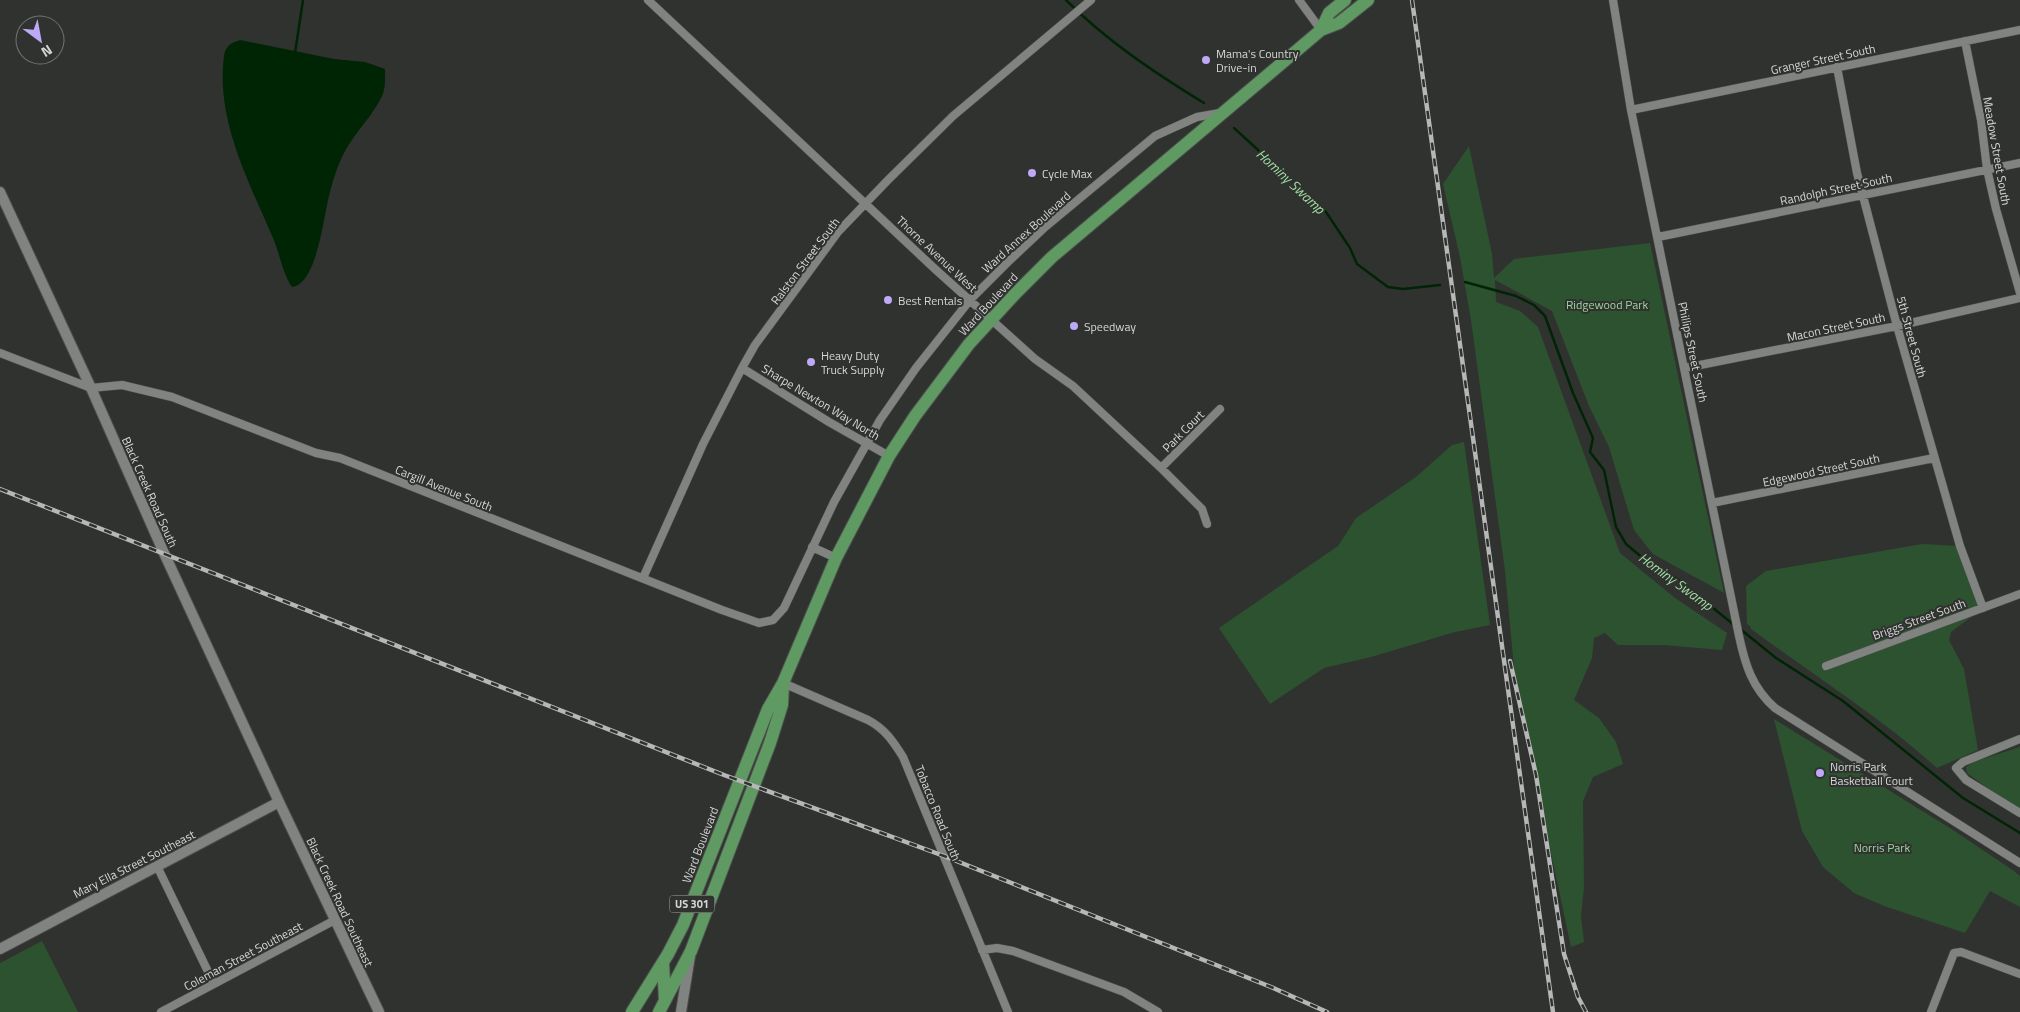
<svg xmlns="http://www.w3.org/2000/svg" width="2020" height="1012" font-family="'Titillium Web',sans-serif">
	<rect width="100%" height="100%" fill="#303230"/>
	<!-- green -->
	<path fill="#2d522f" d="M1469 146 1492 254 1494 278 1514 259 1650 243 1724 593 1653 554 1634 530 1609 447 1589 406 1552 311 1495 280 1496 302 1520 311 1538 327 1620 553 1675 598 1727 633 1722 650 1664 645H1618L1605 633 1594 638 1592 658 1574 700 1599 718 1616 742 1623 764 1593 777 1583 801 1584 887 1581 916 1584 942 1571 947 1516 689 1505 571 1471 320 1460 257 1443 184Z
		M1464 442 1490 625 1455 632 1371 657 1324 668 1270 704 1219 628 1338 546 1356 518 1416 477 1452 445Z
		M1922 544 1960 546 1983 608 1951 632 1949 640 1964 669 1978 750 1937 768C1879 716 1813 675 1751 629V627L1747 624 1746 586 1766 571Z
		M1774 719 1953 830 2014 871 2020 876V907L1990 891 1965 933 1884 906 1854 893 1823 867 1802 831Z
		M2020 747V812L1967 773 1966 767 1976 761Z
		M42 941 78 1012H0V963Z"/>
	<!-- water -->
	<path fill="#002504" d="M240 40 334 59 365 62 385 69C385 77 386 88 382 96 375 111 364 123 354 137 342 153 335 172 330 192 324 212 318 284 292 287 282 272 280 254 273 238 250 184 219 126 223 66 224 60 223 53 227 48 230 43 235 42 240 40Z"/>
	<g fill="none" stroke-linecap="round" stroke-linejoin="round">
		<!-- stream -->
		<path stroke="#002504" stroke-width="2.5" d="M1066 0C1107 41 1155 73 1204 103
			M295 53 303 0
			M1234 128 1326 212 1350 248 1357 264 1388 287 1403 289 1440 285
			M1465 282 1516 296 1534 305 1545 316 1573 393 1593 438 1590 452 1604 470 1616 527 1626 544 1650 564 1676 578 1734 625
			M1739 628 1776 658 1843 701 1963 798 2020 833"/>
		<defs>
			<path id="minor" d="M648 0 935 269 1035 359 1073 386 1161 468 1202 509 1207 524
				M1299 0 1321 30
				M1613 0 1631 110 1739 636C1745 664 1752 688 1775 708L2020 863
				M1965 41 1981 120 1987 169 1996 209 2020 293
				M1837 67 1857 173 1897 326 1960 546 1983 608
				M1631 110 2020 30
				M1658 237 2020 163
				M0 353 91 388 122 385 172 397 316 453 340 458 722 610 759 623 773 620 784 608 834 502 880 420 916 368 970 300 1009 261 1044 228 1155 136 1197 117 1220 113
				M742 368 829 422 889 456
				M1685 368 1897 326 2020 298
				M1161 468 1220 409
				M1712 503 1934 458
				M812 547 836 558
				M643 578 703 444 742 368 755 345 838 232 888 180 953 116 1091 0
				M1826 666 2020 594
				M783 683 868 720C885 729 893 741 903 757L1008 1012
				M2020 739 1963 762 1956 768 1966 780 2020 813
				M157 866 214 984
				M982 950 997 948 1013 951 1124 992 1158 1012
				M161 1012 335 920
				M1931 1012 1954 953 1961 952 2020 974"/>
			<path id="tertiary" d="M0 192 91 388 164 553 279 802 379 1012
				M0 949 279 802
				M681 1012 690 956"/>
			<path id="trunk" d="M1321 30 1329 13 1345 0
				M663 962 665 1001
				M632 1012 668 954 683 925 768 709 783 683 836 558 889 456 915 416 969 344 1015 294 1052 257 1321 30 1339 23 1368 0
				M659 1012 691 951 770 743 782 705 783 686"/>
		</defs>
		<!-- minor casing -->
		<use href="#minor" stroke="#4d4f4d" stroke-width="9"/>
		<!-- tertiary casing -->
		<use href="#tertiary" stroke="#4d4f4d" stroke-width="12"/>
		<!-- trunk casing -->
		<use href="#trunk" stroke="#4d4f4d" stroke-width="14"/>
		<!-- minor -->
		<use href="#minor" stroke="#818381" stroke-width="8"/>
		<!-- tertiary -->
		<use href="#tertiary" stroke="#818381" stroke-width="10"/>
		<!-- trunk -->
		<use href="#trunk" stroke="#5e9a62" stroke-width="12"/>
		<defs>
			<path id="rail" d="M1412 0 1553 1012
				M0 489 724 775 944 856 1271 987 1327 1012
				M1510 661 1536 775 1564 954 1578 997 1586 1012"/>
		</defs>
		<!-- rail casing -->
		<use href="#rail" stroke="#b6b7b6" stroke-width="4.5"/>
		<!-- rail -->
		<use href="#rail" stroke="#303230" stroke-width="2.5" stroke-dasharray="8" stroke-linecap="butt"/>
	</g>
	<!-- markers -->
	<g fill="#bda9f5" stroke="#303230" stroke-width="2">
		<circle cx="1206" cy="60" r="5"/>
		<circle cx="1032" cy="173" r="5"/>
		<circle cx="888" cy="300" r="5"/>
		<circle cx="1074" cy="326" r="5"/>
		<circle cx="811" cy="362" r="5"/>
		<circle cx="1820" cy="773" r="5"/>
	</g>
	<g text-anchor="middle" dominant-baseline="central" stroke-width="4" stroke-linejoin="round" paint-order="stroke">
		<!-- shield labels -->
		<rect fill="#303230" stroke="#a4a5a4" stroke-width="1" x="669.5" y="895.5" width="45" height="17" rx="4"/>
		<g font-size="11" font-weight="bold" fill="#d5d6d5">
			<text x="692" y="904">US 301</text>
		</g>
		<!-- poi labels -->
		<g font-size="12" fill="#d5d6d5" stroke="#303230" text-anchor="start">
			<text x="1216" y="53">Mama's Country<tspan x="1216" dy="14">Drive-in</tspan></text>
			<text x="1042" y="173">Cycle Max</text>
			<text x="898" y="300">Best Rentals</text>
			<text x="1084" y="326">Speedway</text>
			<text x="821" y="355">Heavy Duty<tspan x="821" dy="14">Truck Supply</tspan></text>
			<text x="1830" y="766">Norris Park<tspan x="1830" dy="14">Basketball Court</tspan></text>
		</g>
		<!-- street labels -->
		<g font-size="12" fill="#d5d6d5" stroke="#303230">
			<text transform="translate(1823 59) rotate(-12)">Granger Street South</text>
			<text transform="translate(1997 151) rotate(80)">Meadow Street South</text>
			<text transform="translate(1836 189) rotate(-12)">Randolph Street South</text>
			<text transform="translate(1026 232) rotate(-42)">Ward Annex Boulevard</text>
			<text transform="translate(937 254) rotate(43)">Thorne Avenue West</text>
			<text transform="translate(805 261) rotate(-53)">Ralston Street South</text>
			<text transform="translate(988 304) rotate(-47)">Ward Boulevard</text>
			<text transform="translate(1836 327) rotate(-12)">Macon Street South</text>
			<text transform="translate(1912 337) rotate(75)">5th Street South</text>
			<text transform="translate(1693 352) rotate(78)">Phillips Street South</text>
			<text transform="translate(821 402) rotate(31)">Sharpe Newton Way North</text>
			<text transform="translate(1183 431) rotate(-45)">Park Court</text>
			<text transform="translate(1821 470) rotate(-12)">Edgewood Street South</text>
			<text transform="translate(444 488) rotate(22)">Cargill Avenue South</text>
			<text transform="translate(150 492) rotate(66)">Black Creek Road South</text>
			<text transform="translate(1919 619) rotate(-20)">Briggs Street South</text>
			<text transform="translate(938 813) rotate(68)">Tobacco Road South</text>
			<text transform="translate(700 845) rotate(-69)">Ward Boulevard</text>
			<text transform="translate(134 864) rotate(-27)">Mary Ella Street Southeast</text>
			<text transform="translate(340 902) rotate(65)">Black Creek Road Southeast</text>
			<text transform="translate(243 956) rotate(-28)">Coleman Street Southeast</text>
		</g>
		<!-- park labels -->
		<g font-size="12" fill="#99d69b" stroke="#303230">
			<text x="1607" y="304">Ridgewood Park</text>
			<text x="1882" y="847">Norris Park</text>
		</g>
		<!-- water labels -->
		<g font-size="14" font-style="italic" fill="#a0dea2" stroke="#303230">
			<text transform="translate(1291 181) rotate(43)">Hominy Swamp</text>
			<text transform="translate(1676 581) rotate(36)">Hominy Swamp</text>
		</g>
	</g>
	<!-- north arrow -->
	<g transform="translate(40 40) rotate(148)"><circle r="24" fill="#303230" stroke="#727472"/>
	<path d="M0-4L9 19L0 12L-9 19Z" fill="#bda9f5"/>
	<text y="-8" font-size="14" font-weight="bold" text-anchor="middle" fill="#d5d6d5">N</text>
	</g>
</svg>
